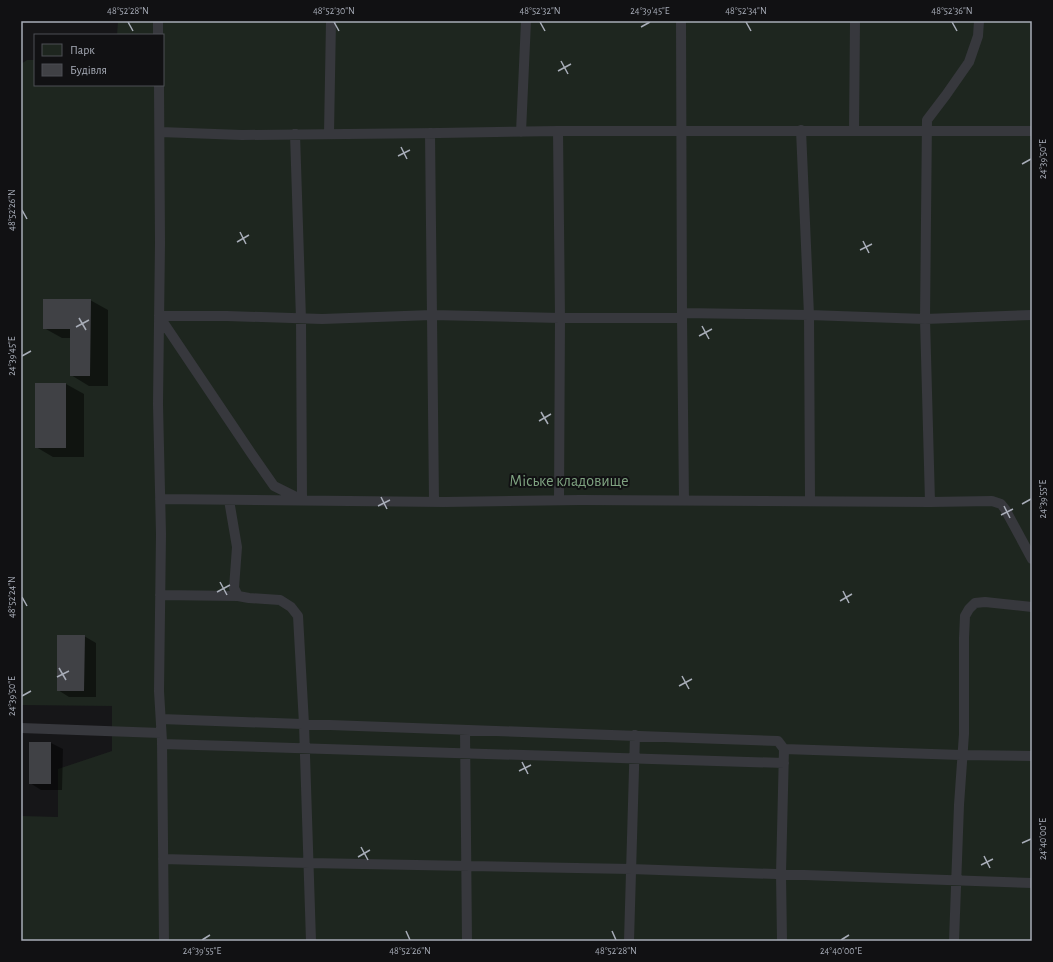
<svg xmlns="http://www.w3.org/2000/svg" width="1053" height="962" font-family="'Alegreya Sans',sans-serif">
	<rect width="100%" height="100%" fill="#161618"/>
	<!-- green -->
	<path fill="#1e261f" d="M118 21H1032V941H21V816L58 817V769L112 751V706L21 705V64L27 60H35V85H163V35H117Z"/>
	<!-- shadow -->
	<path fill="#0007" d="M90 300 108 310V386H89L71 375V338H62L44 328Z
		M36 384H66L84 394V457H53L36 447Z
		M84 636 96 643V697H69L58 690Z
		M51 743 63 749 62 790H41L30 783Z"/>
	<!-- building -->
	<path fill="#404145" d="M43 299H91L90 376H70V329H43Z
		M35 383H66V448H35Z
		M57 635H85L84 691H57Z
		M29 742H51V784H29Z"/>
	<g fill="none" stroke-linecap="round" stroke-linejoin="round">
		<!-- service -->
		<path stroke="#37383d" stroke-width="10" d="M158 21V35
			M681 21 682 318 684 501
			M159 85 160 243 158 404 161 534 159 691 162 741 164 941
			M801 130 809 315 810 500
			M558 131 560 318 559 500
			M854 131 855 21
			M160 132 242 135 439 133 558 131H1032
			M521 132 526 21
			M329 133 331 21
			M430 133 434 501
			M682 313 809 315 925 319 1032 315
			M159 316 251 453 274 486 302 500 301 319 295 134
			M159 316H227L322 319 432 315 560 318H682
			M160 499 444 502 580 500 930 502 992 501 1001 504 1005 509 1032 559
			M229 500 237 547 234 588 238 596 249 598 280 600 291 607 298 616 304 724 311 941
			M930 502 925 319 927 120 946 95 969 62 978 36 979 21
			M160 595 238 596
			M161 719 778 741 784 749 781 874 782 941
			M21 728 161 733
			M465 730 467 941
			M162 744 784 763
			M784 749 961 755 1032 756
			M163 859 309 863 631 869 1032 883
			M629 941 635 735
			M954 941 959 805 964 734V638L965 616 969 609 975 603 985 602 1032 607"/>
	</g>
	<!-- ticks -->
	<path fill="none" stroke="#a8adb8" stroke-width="1.5" d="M128 22 133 31M334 22 339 31M540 22 545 31M746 22 751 31M952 22 957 31M641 27 650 22M561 61 568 74M558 71 571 64M401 147 407 159M398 156 410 150M1022 164 1031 159M22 210 27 219M240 232 246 244M863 241 869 253M237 242 249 235M860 250 872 244M79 318 86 330M702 326 709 339M76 327 89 320M699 336 712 329M22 356 31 351M541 412 548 424M539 421 551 414M381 497 387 509M1022 504 1031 499M378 506 390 500M1004 506 1010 518M1001 515 1013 509M220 582 227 595M843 591 849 603M217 592 230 585M22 597 27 606M840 601 852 594M59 668 66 680M682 676 689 689M57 677 69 671M679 686 692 679M22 696 31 691M522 762 528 774M519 771 531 765M1022 843 1031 839M361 847 368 860M984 856 990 868M358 857 370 850M981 865 993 859M406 931 410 940M612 931 616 940M202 940 210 935M841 940 849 935"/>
	<g text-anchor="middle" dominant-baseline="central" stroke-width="4" stroke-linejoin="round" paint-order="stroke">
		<!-- park labels -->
		<g font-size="16" fill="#7fa381" stroke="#111113">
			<text x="569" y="481">Міське кладовище</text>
		</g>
	</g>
	<!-- border -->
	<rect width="1053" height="962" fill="none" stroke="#111113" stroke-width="44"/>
	<!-- legend -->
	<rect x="34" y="34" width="130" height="52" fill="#111113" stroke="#4d4f55"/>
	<rect x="42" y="44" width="20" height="12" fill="#1e261f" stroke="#4d4f55"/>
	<text x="70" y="54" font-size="12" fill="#a8adb8">Парк</text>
	<rect x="42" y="64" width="20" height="12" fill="#404145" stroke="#4d4f55"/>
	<text x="70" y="74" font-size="12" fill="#a8adb8">Будівля</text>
	<rect x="22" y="22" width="1009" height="918" fill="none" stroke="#a8adb8" stroke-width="1.5"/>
	<g font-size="10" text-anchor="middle" fill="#a8adb8">
		<text x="128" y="14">48°52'28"N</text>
		<text x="334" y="14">48°52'30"N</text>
		<text x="540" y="14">48°52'32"N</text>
		<text x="650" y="14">24°39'45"E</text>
		<text x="746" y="14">48°52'34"N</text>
		<text x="952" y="14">48°52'36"N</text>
		<text transform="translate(1042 159) rotate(-90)" y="4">24°39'50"E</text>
		<text transform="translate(11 210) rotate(-90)" y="4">48°52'26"N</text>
		<text transform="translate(11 356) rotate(-90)" y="4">24°39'45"E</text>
		<text transform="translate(1042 499) rotate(-90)" y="4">24°39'55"E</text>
		<text transform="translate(11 597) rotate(-90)" y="4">48°52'24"N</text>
		<text transform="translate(11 696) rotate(-90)" y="4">24°39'50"E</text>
		<text transform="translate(1042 839) rotate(-90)" y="4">24°40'00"E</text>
		<text x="202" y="954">24°39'55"E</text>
		<text x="410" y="954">48°52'26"N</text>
		<text x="616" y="954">48°52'28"N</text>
		<text x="841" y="954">24°40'00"E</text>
	</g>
</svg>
